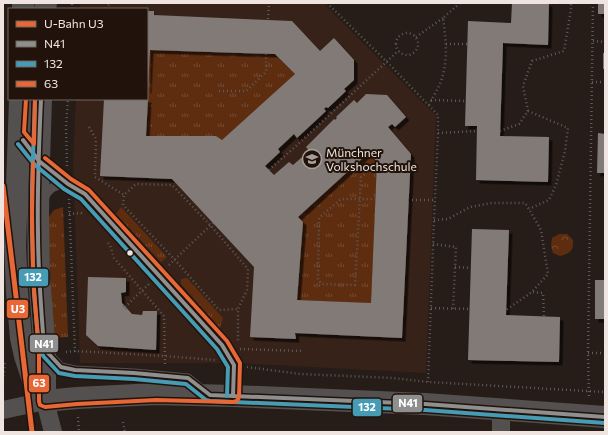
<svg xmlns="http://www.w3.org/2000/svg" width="608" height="435" font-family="Commissioner,sans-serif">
	<defs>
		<pattern id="grass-tufts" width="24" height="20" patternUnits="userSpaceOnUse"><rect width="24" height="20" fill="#5e2d0f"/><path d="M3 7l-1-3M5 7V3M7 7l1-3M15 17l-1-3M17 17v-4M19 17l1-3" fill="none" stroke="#754b32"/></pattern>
		<pattern id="park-crowns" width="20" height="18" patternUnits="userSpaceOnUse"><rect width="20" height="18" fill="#5e2d0f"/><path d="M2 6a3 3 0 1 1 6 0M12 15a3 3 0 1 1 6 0" fill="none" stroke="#754b32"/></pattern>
		<filter id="shadow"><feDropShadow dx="3.5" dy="3.5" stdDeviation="0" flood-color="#0009"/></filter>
	</defs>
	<rect width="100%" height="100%" fill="#261d19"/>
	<!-- built -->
	<path fill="#362218" d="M80 3H323L436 116 426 373 237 363H80L73 163 76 99H147V9H80Z"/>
	<!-- grass -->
	<path fill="url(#grass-tufts)" d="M150 50 275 54 295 74 222 140 216 136H146Z
		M367 154 377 161 371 303 297 300 303 222 298 217Z
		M63 207 68 337 53 338 48 218 54 210Z
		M121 207 167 257 161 262 116 214Z
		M187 278 223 318 220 328 181 284V279Z"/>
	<!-- park -->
	<path fill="url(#park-crowns)" d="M559 234H567L573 240C573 251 571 253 560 256L553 253 551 246 552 238Z"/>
	<!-- building -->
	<path fill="#827a76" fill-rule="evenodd" filter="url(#shadow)" d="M512 3H549L548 45 503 43 500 136 549 137 548 182 476 180 477 126H465L468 21 511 23Z
		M598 3H605V14H598Z
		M147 11H154V15L292 21 320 51 334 38 354 60V80L344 89 346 91 328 108 326 107 324 109 326 111 297 138 294 134 278 149 280 152 265 166 274 175 289 162 293 165 309 151 306 147 334 119 335 120 337 118 336 117 354 100 357 103 366 94 387 95 406 117 395 127 392 124 388 127 411 154 402 338 295 333 296 339 250 337 254 267 172 179 100 176 104 99H148L146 136H216L222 140 295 74 275 54 150 50 148 90H147ZM367 154 377 161 371 303 297 300 303 222 298 217Z
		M603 53H605V69H603Z
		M598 133 605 134V173H597Z
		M472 229 509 230 506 315 560 317 559 362 468 360Z
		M88 277 126 278V292L121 293 122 303 132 314 142 315 143 311H157L156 350 98 346 86 335Z
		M595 280H605V319H595Z"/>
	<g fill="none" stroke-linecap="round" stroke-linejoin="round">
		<!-- path -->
		<path stroke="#5e5a59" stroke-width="2.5" stroke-dasharray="1 3" stroke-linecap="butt" d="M327 3 387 62 438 115V133L434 220 428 382
			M72 9V3
			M106 9 110 3
			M268 19 269 3
			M396 44a11 11 0 1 1 22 0a11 11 0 1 1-22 0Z
			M416 37 443 18
			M593 41 605 42
			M446 44H467
			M592 82H605
			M219 91H246L266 72V54
			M431 100 466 101
			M429 105C432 99 436 92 439 86 449 64 446 40 443 18L460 3
			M528 111 523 86 532 61 564 51 571 9V3
			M89 127 96 139 95 177 124 195 136 184 172 185 211 226 248 269 247 290 238 309V343
			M500 131 519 124 528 111 568 128 565 151 556 185 549 200 529 209
			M438 133 477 131
			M67 166 66 126 68 99
			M374 167 361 177 355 285 322 284 318 280 319 218 341 199H375
			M269 170 295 147 398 51
			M124 196 123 205 175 260 219 310 238 309
			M69 199 75 352
			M408 200H435
			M69 214 81 213 83 215
			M434 220 448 219 470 207 492 203H525L529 209 541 230 548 274 532 292 506 310
			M108 243 110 245 114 258 164 316 165 364
			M433 244 456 247 453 309
			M169 265 213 223
			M455 267 471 268
			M533 292 543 293 544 316
			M123 306 125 307 127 310
			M125 307 149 284
			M431 308 470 309
			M240 349 302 351
			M66 352 75 351 165 356 215 360
			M588 353H605
			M247 367 300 374 393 378 428 382 605 392
			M3 380 5 362
			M589 396 588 353 593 3
			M78 417 79 432
			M123 422 125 432"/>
		<!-- service -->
		<path stroke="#54504f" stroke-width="9" d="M40 162 68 184 85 194 222 345 234 365 233 396
			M43 201C48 187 55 185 68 184
			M48 353 61 367 75 370 134 373 188 378 205 392"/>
		<!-- minor -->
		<path stroke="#54504f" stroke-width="18" d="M3 410 45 401 53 432
			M501 410V432"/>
		<!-- tertiary -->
		<path stroke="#54504f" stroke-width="22" d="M23 9V3
			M45 9 46 3
			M20 99 15 246 17 292 21 338 25 356 33 380 45 401
			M41 99 39 161 38 213 39 275 45 354V398
			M45 401 77 398 156 394 233 396 425 404 605 417"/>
		<defs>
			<path id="bus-1" d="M41 99C39 144 37 189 38 233 38 271 41 308 44 346L48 353 61 367 75 370 134 373 188 378 210 395
				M23 140 39 161 68 184 85 194 222 345 234 365 233 396
				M210 395 425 404 605 417"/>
			<path id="bus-2" d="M35 99 32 187V232L34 294 39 349 44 357 59 373 75 376 134 379 186 384 206 400 210 401 425 410 605 423
				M18 144 35 165 64 189 81 199 217 349 228 367 227 396"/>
			<path id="bus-3" d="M26 99 24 132 34 144 35 99
				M33 163 32 213 33 275 39 354V401L40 405 45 407 77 404 156 400 233 402 237 401 239 397 240 363 227 341 89 190 71 179 45 158"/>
		</defs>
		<!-- bus-1 casing -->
		<use href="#bus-1" stroke="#21130b" stroke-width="7"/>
		<!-- bus-2 casing -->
		<use href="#bus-2" stroke="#21130b" stroke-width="7"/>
		<!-- bus-3 casing -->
		<use href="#bus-3" stroke="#21130b" stroke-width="7"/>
		<!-- bus-1 -->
		<use href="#bus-1" stroke="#8f8f8f" stroke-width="4"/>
		<!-- bus-2 -->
		<use href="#bus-2" stroke="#469cb5" stroke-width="4"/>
		<!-- bus-3 -->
		<use href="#bus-3" stroke="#e76736" stroke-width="4"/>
		<defs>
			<path id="metro-1" d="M3 186 32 432"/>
		</defs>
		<!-- metro-1 casing -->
		<use href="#metro-1" stroke="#21130b" stroke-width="8"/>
		<!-- metro-1 -->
		<use href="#metro-1" stroke="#e76736" stroke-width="5"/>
	</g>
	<!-- icons -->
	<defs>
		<symbol id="university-ring" viewBox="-11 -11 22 22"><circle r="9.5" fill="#21130b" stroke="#a99e9a" stroke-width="1.5"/><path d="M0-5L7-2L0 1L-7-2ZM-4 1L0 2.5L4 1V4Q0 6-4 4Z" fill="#a99e9a"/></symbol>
	</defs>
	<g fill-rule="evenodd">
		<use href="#university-ring" x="301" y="148" width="22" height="22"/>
	</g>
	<!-- markers -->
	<circle fill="#efe4df" stroke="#21130b" stroke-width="1.5" cx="130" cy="253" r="3.5"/>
	<g text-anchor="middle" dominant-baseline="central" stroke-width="4" stroke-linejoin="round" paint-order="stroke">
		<!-- poi labels -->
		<g font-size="12" fill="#efe4df" stroke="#21130b" text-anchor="start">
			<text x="326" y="152">Münchner<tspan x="326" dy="14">Volkshochschule</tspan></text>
		</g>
	</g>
	<g stroke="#21130b" stroke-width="1.5">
		<rect x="18" y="268" width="31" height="19" rx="4" fill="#469cb5"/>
		<rect x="6" y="299" width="23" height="20" rx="4" fill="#e76736"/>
		<rect x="29" y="334" width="30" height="19" rx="4" fill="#8f8f8f"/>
		<rect x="28" y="374" width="22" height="19" rx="4" fill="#e76736"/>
		<rect x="392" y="394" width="31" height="19" rx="4" fill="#8f8f8f"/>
		<rect x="352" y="398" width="30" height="19" rx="4" fill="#469cb5"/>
	</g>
	<g font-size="11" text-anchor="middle" font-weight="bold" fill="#fff">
		<text x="33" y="281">132</text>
		<text x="18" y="313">U3</text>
		<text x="44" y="348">N41</text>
		<text x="39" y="387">63</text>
		<text x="408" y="407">N41</text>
		<text x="367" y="411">132</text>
	</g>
	<!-- border -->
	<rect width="608" height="435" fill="none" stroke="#efe4df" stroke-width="8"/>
	<!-- legend -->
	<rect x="8" y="8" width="140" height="92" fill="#21130b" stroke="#736760"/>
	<rect x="16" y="21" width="20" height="6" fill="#e76736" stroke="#736760"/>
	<text x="44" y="28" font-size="12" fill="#efe4df">U-Bahn U3</text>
	<rect x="16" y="41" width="20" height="6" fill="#8f8f8f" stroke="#736760"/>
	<text x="44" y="48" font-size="12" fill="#efe4df">N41</text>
	<rect x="16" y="61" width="20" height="6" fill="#469cb5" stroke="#736760"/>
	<text x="44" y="68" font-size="12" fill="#efe4df">132</text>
	<rect x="16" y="81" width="20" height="6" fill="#e76736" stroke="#736760"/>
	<text x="44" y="88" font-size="12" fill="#efe4df">63</text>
</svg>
